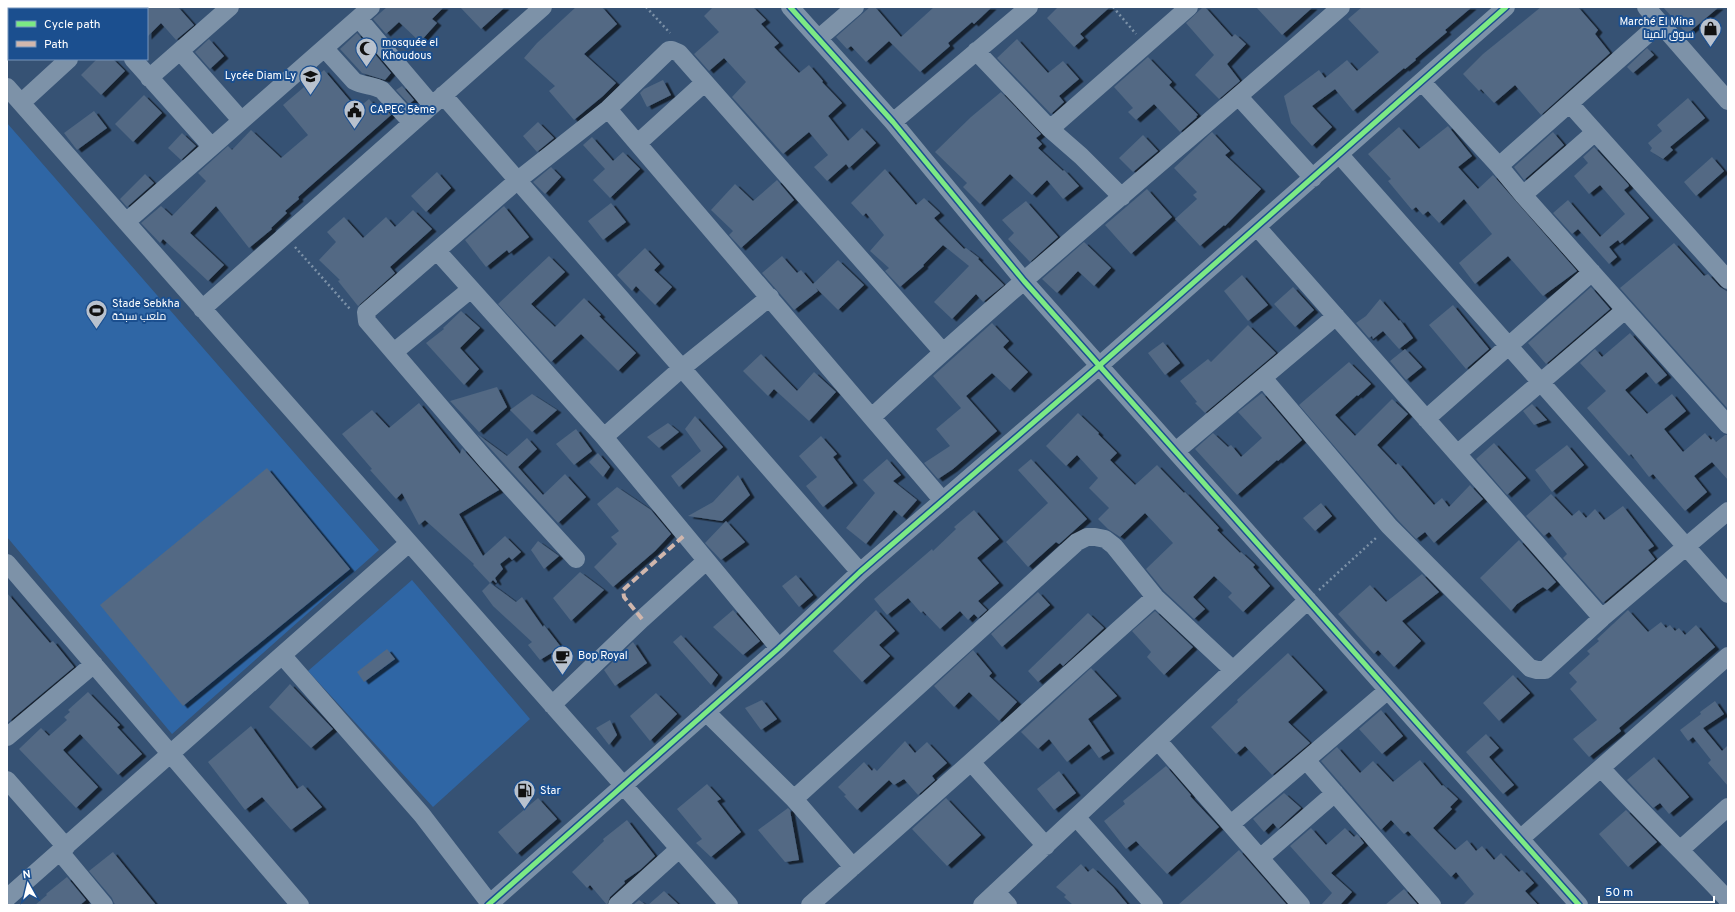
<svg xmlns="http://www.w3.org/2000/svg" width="1735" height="912" font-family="Overpass,Cairo,sans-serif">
	<defs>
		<filter id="shadow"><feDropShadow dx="4.5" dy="2.5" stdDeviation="0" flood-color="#0009"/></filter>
	</defs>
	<rect width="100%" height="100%" fill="#365274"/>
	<!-- green -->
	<path fill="#2f66a5" d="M7 123 379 550 172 734 7 537Z
		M412 580 530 719 433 807 308 671Z"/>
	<!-- building -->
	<path fill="#526984" filter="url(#shadow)" d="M147 7H178L194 25 176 40 161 23 147 37Z
		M387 7H444L432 19 437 23 420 42 399 22 386 34 373 19Z
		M460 7H505L481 29Z
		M576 7H602L617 24 584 54 616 83 603 96 574 120 549 91 555 86 524 58 537 43Z
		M713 7H753L766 20 761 24 779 43 774 47 799 73 809 65 823 81 822 82 842 103 828 116 848 141 862 128 876 143 849 168 846 164 827 181 814 167 828 155 809 132 783 154 732 97 746 82 724 58 709 71 694 54 719 32 704 16Z
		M870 7H875L901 37 934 7H992L974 24 972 22 948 43 950 46 920 72 889 41 866 62 851 46 847 49 836 37Z
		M1058 7H1110L1080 34 1084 38 1074 47 1047 18Z
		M1203 7H1205L1232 37 1235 34 1246 44 1227 64 1240 81 1219 99 1195 75 1214 55 1186 23Z
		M1256 7H1313L1282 35Z
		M1362 7H1472L1445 30 1447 32 1415 59 1416 60 1405 69 1404 68 1353 111 1335 89 1312 106 1332 127 1312 146 1291 123 1284 96 1319 70 1325 78 1347 60 1357 71 1379 52 1348 19Z
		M1541 7H1578L1598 30 1595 34 1610 53 1541 115 1515 85 1494 103 1481 89 1479 91 1463 74 1483 54Z
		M1663 7H1719L1687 34Z
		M357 33 391 73 385 80 362 73 340 49Z
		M209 39 224 56 210 69 195 52Z
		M1017 39 1048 73 1063 61 1079 79 1059 96 1064 102 1051 114 997 58Z
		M1647 48 1654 55 1633 73 1627 67Z
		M1148 57 1172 82 1169 85 1198 115 1196 116 1197 117 1180 132 1154 104 1136 120 1128 112 1133 108 1114 87Z
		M97 59H113L125 71 101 95 81 75Z
		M324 70 357 109 369 99 376 107 380 104 391 115 298 197 299 199 285 211 287 213 271 228 272 229 249 248 216 206 190 233 224 265 208 281 163 239 160 243 141 223 161 206 172 216 206 181 198 173 228 146 232 150 251 130 281 158 308 135 283 105Z
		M663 80 671 95 647 107 640 93 644 89Z
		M402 86 414 100 409 104 396 90Z
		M1001 92 1041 134 1036 138 1042 144 1038 148 1063 171 1064 170 1079 186 1063 199 1047 180 1032 195 1010 174 980 204 963 187 967 183 935 152 971 117Z
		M144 95 162 113 133 142 115 124Z
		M1688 98 1705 118 1670 147 1673 150 1663 159 1650 151 1652 148 1648 143 1662 131 1657 125Z
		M94 111 107 128 77 150 64 133Z
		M538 122 554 138 537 152 523 136Z
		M1448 126 1472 156 1458 167 1478 189 1493 175 1577 271 1543 296 1508 256 1475 284 1459 263 1492 234 1464 199 1439 223 1428 211 1423 215 1416 207 1412 210 1388 181 1391 179 1368 154 1399 127 1419 149Z
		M1212 132 1230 151 1225 155 1261 189 1225 226 1224 225 1200 246 1175 219 1197 199 1193 195 1197 192 1174 168Z
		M1553 132 1564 145 1524 180 1514 167Z
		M182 133 196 146 181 160 168 148Z
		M1143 135 1158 151 1133 172 1119 158Z
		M592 137 613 161 623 152 640 169 610 198 593 180 605 169 583 145Z
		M1594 147 1628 184 1629 186 1624 190 1649 218 1620 243 1618 240 1609 247 1617 257 1609 264 1578 229 1572 234 1553 213 1568 200 1600 237 1625 214 1600 185 1589 194 1574 176 1588 163 1583 157Z
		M1712 157 1724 171 1696 196 1684 182Z
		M551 167 561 177 545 194 533 182Z
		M885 169 916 205 924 198 940 213 934 218 964 249 966 248 979 258 978 259 1004 285 983 302 976 294 952 319 934 302 969 266 943 245 923 265 924 266 900 287 885 271 889 268 870 251 884 235 866 213 863 216 851 203Z
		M437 172 451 188 426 212 411 196Z
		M145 174 154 183 127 207 120 199Z
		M777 180 794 200 741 248 729 235 733 231 711 210 735 184 753 201Z
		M1147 189 1172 217 1131 254 1105 225Z
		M1026 201 1058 237 1030 262 1008 239 1014 233 1002 220Z
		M611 203 626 222 603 240 588 221Z
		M504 206 529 237 509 253 507 250 486 267 465 240Z
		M413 210 432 229 390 267 395 273 358 306 338 281 340 280 319 260 336 242 327 232 344 217 363 238 386 217 395 227Z
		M1084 242 1111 268 1094 286 1078 271 1057 293 1042 279Z
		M1674 243 1704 276 1708 274 1720 287 1728 292V409L1620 288Z
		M645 248 660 264 654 270 672 287 655 305 636 286 632 291 617 275Z
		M549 256 565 272 531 304 555 327 584 298 601 315 599 316 636 353 618 371 581 334 551 362 498 304Z
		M782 256 797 273 801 270 813 284 838 260 864 285 838 310 816 288 818 291 794 310 762 273Z
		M1242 275 1268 305 1248 321 1224 291Z
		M1293 287 1314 310 1295 327 1274 304Z
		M1591 287 1610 309 1546 364 1528 343Z
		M1380 299 1399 321 1400 320 1413 338 1399 349 1383 331 1373 339 1372 336 1369 338 1356 323 1366 316Z
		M1453 305 1489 349 1466 369 1429 325Z
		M461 311 480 328 460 348 479 369 464 385 426 343 444 329 443 328Z
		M992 323 1009 341 1003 347 1028 372 1010 390 992 373 966 396 997 431 953 469 938 479 924 463 950 446 936 429 961 408 933 376Z
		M1248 325 1276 353 1205 413 1195 403 1197 402 1180 381 1208 359 1211 362Z
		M1630 333 1667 375 1656 384 1646 372 1625 390 1647 414 1672 394 1686 411 1664 429 1683 452 1705 433 1711 440 1713 438 1716 442 1725 435H1728V480L1712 462 1694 476 1707 492 1685 511 1653 474 1649 477 1631 454 1629 456 1587 408 1606 391 1580 363 1595 349 1602 357Z
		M1163 342 1180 363 1165 375 1148 353Z
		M1405 349 1422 367 1406 380 1390 361Z
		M761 354 797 391 814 372 836 392 809 421 774 389 768 396 743 371Z
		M1349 362 1371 384 1358 396 1357 395 1335 415 1355 436 1392 399 1408 414 1377 445 1396 465 1398 463 1434 505 1442 498 1449 507 1470 485 1483 499 1434 543 1425 532 1416 539 1397 519 1299 405Z
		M497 387 507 407 479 432 450 401Z
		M1262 393 1302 440 1278 461 1277 460 1237 495 1195 449 1213 433 1228 447 1231 445 1241 457 1262 438 1238 412Z
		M532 394 557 410 532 432 510 410Z
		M419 403 460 454 462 448 499 490 459 514 483 556 505 536 521 552 512 560 509 557 500 564 503 569 495 578 497 582 496 583 493 580 490 583 473 565 474 564 425 520 419 525 402 493 396 499 370 470 372 469 342 434 372 410 389 428Z
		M1532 404 1547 420 1534 425 1523 411Z
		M1078 413 1099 433 1098 434 1117 453 1110 460 1135 485 1157 465 1184 493 1185 492 1219 528 1217 530 1240 553 1241 552 1255 565 1253 567 1270 586 1243 612 1228 597 1232 593 1214 576 1193 597 1205 609 1194 619 1164 591 1146 569 1173 543 1145 513 1120 537 1108 529 1098 519 1109 508 1089 488 1098 478 1077 455 1066 466 1046 446Z
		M695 416 723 447 679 487 671 476 701 451 685 429Z
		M668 423 679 432 659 448 647 437Z
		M576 429 592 451 574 465 556 444Z
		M477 434 507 456 527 438 537 449 518 467 543 495 565 474 586 497 558 523Z
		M821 436 837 454 833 457 853 483 823 507 806 486 817 477 799 456Z
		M1494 443 1526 478 1507 495 1476 459Z
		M1567 445 1584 465 1552 492 1535 470Z
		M598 453 610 467 603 477 589 462Z
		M887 459 901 475 893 481 917 500 902 517 894 510 866 544 846 528 875 493 863 480Z
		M1031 459 1087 519 1059 544 1056 542 1028 567 1006 542 1048 503 1018 470Z
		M267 468 350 569 183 706 100 605Z
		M738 475 750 495 722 521 688 516 713 502Z
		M617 487 651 510 671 534 655 551 613 587 594 567 617 544 611 537 619 531 597 504Z
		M1551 494 1572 516 1579 510 1586 518 1595 509 1604 520 1623 506 1654 546 1648 550 1655 559 1603 603 1563 558 1567 554 1549 532 1544 536 1526 516Z
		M1321 503 1332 516 1315 531 1303 518Z
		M974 510 999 539 977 558 999 583 978 601 987 610 978 618 974 614 968 620 960 611 940 629 923 611 921 613 908 598 887 615 874 599 932 549 933 551 956 529 954 527Z
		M726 521 745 542 721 560 705 543Z
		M1519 540 1556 582 1547 590 1543 587 1517 604 1511 611 1480 578Z
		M538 541 559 556 544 569 531 550Z
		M580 572 604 590 571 621 553 598Z
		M1422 574 1439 592 1402 621 1421 641 1394 667 1378 650 1374 654 1338 614 1370 585 1386 602Z
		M796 575 813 595 799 607 782 586Z
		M490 583 516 602 522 597 543 627 544 625 561 647 540 660 528 645 532 642 493 606 482 591Z
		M1038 592 1050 605 1002 647 991 634Z
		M7 593 50 643 53 641 74 667 7 723Z
		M733 610 760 641 743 655 713 627Z
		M876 610 895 631 879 645 890 656 862 682 833 651Z
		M1628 610 1648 632 1661 622 1666 628 1670 625 1675 631 1679 628 1685 635 1696 625 1715 647 1663 691 1619 728 1621 731 1589 757 1573 739 1597 720 1570 689 1577 682 1569 673 1590 654 1587 651 1599 641 1597 639Z
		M1155 611 1193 647 1164 675 1147 657 1151 652 1132 631Z
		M1088 613 1104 628 1063 666 1060 663 1038 682 1028 671Z
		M681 635 718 675 711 685 673 642Z
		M633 642 647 663 615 686 604 670Z
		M387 649 395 659 364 682 357 672Z
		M973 650 992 673 989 676 1017 702 999 721 969 692 954 707 934 686Z
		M1288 653 1323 690 1288 722 1310 743 1272 775 1245 746 1236 754 1211 727 1238 702 1237 700Z
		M1091 668 1117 696 1088 719 1110 751 1099 758 1089 744 1067 762 1049 739 1038 749 1021 732Z
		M1513 675 1530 693 1499 721 1483 703Z
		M290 684 333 729 311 748 269 707Z
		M88 692 120 725 117 727 142 754 118 775 80 734 63 750 98 787 76 808 19 749 41 728 49 736 67 720 64 717 70 712 68 710Z
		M656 693 677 714 650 741 630 716Z
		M762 700 777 719 761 730 745 708Z
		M1715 701 1724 714 1703 728 1722 751 1728 745V786L1708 763 1711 760 1693 737 1688 741 1680 730 1701 714 1700 712Z
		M1381 710 1403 736 1382 754 1359 729Z
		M610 720 617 735 609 745 596 728Z
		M251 726 297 789 303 785 322 807 291 830 262 797 245 810 208 762Z
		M1486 734 1499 748 1489 757 1514 785 1503 794 1466 752Z
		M905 741 915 753 927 742 947 763 932 776 935 780 918 795 904 779 894 785 889 780 857 810 844 796 846 795 838 787 864 762 872 771 874 768 877 771Z
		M1337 747 1360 773 1373 761 1393 782 1420 760 1442 786 1443 785 1458 799 1450 807 1452 809 1433 828 1455 850 1467 840 1476 851 1482 846 1494 860 1501 853 1519 872 1522 870 1534 883 1525 891 1538 905H1463L1474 894 1456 872 1451 877 1408 831 1404 834 1391 820 1381 830 1321 761Z
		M1654 757 1689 797 1669 814 1660 803 1653 808 1627 780Z
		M1166 766 1191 795 1190 796 1219 827 1167 874 1136 841 1126 849 1104 821 1125 804 1123 801Z
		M1059 771 1076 793 1054 810 1037 789Z
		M707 784 721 799 717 801 741 832 711 857 696 843 702 839 677 809Z
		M1284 793 1301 808 1278 829 1273 823 1264 832 1253 819Z
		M538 798 557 819 517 854 498 832Z
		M946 798 981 835 947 866 912 829Z
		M788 808 790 810 799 860 785 862 758 830Z
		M1626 810 1657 842 1628 867 1599 834Z
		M627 820 655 856 640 870 624 881 625 883 610 897 607 905 590 885 587 888 572 872 604 841 603 839Z
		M1311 828 1326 845 1345 828 1354 837 1357 834 1364 843 1331 873 1352 892 1340 905H1321L1332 893 1290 846Z
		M1239 850 1287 905H1178L1205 881Z
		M113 852 156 905H116L114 903 112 898 89 871Z
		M1081 864 1088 872 1093 868 1113 887 1128 905H1073L1064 897 1066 895 1056 887Z
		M67 877 86 900 80 905H35L47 895 46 894Z
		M1404 889 1418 905H1385Z
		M664 891 679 905H648Z
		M639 900 646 905H633Z"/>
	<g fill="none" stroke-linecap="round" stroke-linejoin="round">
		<!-- path -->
		<path stroke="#7d92a8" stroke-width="2.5" stroke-dasharray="2 3" stroke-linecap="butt" d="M646 7 670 33
			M1113 7 1136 34
			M295 247 350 309
			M1319 590 1377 537"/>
		<!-- minor -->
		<path stroke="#7d92a8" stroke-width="18" d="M88 7 90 9
			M790 7 893 122 1024 281 1579 905
			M1646 7 1728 101
			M54 9 56 7
			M359 19 432 105
			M819 38 855 7
			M325 49 354 81C363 86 373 85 382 90L412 123
			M7 51 9 49
			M180 51 241 120
			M976 51 1050 129 1081 156 1122 197
			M133 59 211 146
			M149 78 230 7
			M1422 82 1499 166 1523 195 1728 425
			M7 87 729 905
			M443 95 860 572
			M1239 97 1313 178
			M21 103 69 59
			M1570 104 1728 280
			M608 109 943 501
			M893 122 1029 7
			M1050 129 1189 7
			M638 143 704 83
			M1339 154 1728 594
			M1499 166 1660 23
			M1523 195 1594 133
			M126 222 371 7
			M1257 227 1602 618
			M437 251 604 437 779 648
			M202 309 543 7
			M394 352 471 289
			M1263 378 1389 526 1530 668 1537 670H1545L1602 618 1728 511
			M872 417C1024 276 1185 144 1341 7
			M1426 419 1592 272
			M604 437 682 368 770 297
			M1176 451 1336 316
			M1457 454 1625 310
			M576 559 486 460 367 321 366 312 518 180 608 109 669 50H672L679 53 942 351
			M7 563 300 905
			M282 655 422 815 491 905
			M552 705 642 619 706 561
			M706 712 794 799 853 867
			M7 737 94 664
			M1158 741 1301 905
			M1306 760 1432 905
			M971 762 1046 846
			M1601 768C1642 813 1686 855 1728 900
			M7 780 66 847
			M794 799 1077 542 1087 537H1095L1105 539 1114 546 1155 597 1233 670
			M1077 818 1154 905
			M1231 824 1388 690
			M1520 839 1728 656
			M1681 849 1728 807
			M60 852 104 905
			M1260 858 1335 793
			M996 892 1008 905
			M7 898 409 543
			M488 905 779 648 860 572 1100 365 1506 7
			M617 905 679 849
			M810 905 971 762 1155 597
			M982 905 1308 600"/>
		<!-- quiet -->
		<path stroke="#d1b7ad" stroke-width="4" stroke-dasharray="8 4" stroke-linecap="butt" d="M642 619 624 597 623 590 686 534"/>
		<defs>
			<path id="cycleway" d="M790 7 893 122 1024 281 1579 905
				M488 905 779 648 860 572 1100 365 1506 7"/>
		</defs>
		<!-- cycleway casing -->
		<use href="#cycleway" stroke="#1b4f8f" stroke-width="8"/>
		<!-- cycleway -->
		<use href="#cycleway" stroke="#7ce984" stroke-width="5"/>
	</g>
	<!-- icons -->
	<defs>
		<symbol id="shop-pin" viewBox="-11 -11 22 30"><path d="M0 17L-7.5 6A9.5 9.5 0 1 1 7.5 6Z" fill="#b9c2ce" stroke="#1b4f8f"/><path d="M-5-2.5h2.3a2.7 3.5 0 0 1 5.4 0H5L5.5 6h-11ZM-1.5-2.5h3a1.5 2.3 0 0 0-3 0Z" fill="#111"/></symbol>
		<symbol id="mosque-pin" viewBox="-11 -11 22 30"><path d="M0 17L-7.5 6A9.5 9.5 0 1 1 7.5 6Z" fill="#b9c2ce" stroke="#1b4f8f"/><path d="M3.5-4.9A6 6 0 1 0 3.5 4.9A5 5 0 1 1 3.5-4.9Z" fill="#111"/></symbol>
		<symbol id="school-pin" viewBox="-11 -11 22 30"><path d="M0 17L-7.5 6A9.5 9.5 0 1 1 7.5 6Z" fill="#b9c2ce" stroke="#1b4f8f"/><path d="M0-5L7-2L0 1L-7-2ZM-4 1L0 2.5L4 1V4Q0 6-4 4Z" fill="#111"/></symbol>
		<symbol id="civic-pin" viewBox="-11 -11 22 30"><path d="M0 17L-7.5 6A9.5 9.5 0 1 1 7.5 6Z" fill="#b9c2ce" stroke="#1b4f8f"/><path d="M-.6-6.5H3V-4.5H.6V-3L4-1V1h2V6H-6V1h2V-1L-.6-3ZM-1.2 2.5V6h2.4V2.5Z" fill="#111"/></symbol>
		<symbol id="stadium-pin" viewBox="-11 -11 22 30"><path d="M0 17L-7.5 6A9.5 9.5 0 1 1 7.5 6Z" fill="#b9c2ce" stroke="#1b4f8f"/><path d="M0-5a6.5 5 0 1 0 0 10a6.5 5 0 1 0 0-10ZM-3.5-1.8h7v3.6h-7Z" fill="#111"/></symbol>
		<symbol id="cafe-pin" viewBox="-11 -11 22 30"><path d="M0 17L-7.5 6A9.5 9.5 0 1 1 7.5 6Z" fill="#b9c2ce" stroke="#1b4f8f"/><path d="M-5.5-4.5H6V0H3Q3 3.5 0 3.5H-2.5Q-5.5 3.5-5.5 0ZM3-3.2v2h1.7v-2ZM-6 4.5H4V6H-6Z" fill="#111"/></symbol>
		<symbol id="fuel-pin" viewBox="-11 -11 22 30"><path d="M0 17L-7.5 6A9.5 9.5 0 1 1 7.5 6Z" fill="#b9c2ce" stroke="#1b4f8f"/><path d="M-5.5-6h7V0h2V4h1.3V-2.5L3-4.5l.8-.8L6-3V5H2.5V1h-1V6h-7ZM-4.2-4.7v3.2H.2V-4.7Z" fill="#111"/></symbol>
	</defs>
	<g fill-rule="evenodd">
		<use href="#shop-pin" x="1698" y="16" width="25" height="34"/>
		<use href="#mosque-pin" x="354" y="36" width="25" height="34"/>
		<use href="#school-pin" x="298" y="64" width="25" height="34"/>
		<use href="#civic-pin" x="342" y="98" width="25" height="34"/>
		<use href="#stadium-pin" x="84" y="298" width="25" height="34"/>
		<use href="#cafe-pin" x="550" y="644" width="25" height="34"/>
		<use href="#fuel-pin" x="512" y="778" width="25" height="34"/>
	</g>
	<g text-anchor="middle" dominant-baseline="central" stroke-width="4" stroke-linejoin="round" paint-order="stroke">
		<!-- poi labels -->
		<g font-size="11" fill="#fff" stroke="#1b4f8f" text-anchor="start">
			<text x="1694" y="22" text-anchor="end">Marché El Mina<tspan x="1694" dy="13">سوق المينا</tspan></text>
			<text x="382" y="43">mosquée el<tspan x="382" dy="13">Khoudous</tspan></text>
			<text x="296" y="76" text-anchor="end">Lycée Diam Ly</text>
			<text x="370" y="110">CAPEC 5ème</text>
			<text x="112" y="304">Stade Sebkha<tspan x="112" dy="13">ملعب سبخة</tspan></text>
			<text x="578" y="656">Bop Royal</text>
			<text x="540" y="791">Star</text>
		</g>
	</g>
	<!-- border -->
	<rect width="1735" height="912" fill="none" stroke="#ffffff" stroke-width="16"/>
	<!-- legend -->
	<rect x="8" y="8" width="140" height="52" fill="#1b4f8f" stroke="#7695bc"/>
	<rect x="16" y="21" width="20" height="6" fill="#7ce984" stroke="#7695bc"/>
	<text x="44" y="28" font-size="12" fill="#ffffff">Cycle path</text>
	<rect x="16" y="41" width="20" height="6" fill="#d1b7ad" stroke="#7695bc"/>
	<text x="44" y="48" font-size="12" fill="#ffffff">Path</text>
	<!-- north arrow -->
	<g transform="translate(28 884) rotate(352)" stroke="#1b4f8f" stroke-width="3" paint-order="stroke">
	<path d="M0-3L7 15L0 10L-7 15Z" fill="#ffffff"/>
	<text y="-6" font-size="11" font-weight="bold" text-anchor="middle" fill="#ffffff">N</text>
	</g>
	<!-- scale -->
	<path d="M1599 896v6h115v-6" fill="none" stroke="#ffffff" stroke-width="2"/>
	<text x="1605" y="896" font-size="12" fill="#ffffff" stroke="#1b4f8f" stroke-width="3" paint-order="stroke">50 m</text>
</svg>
